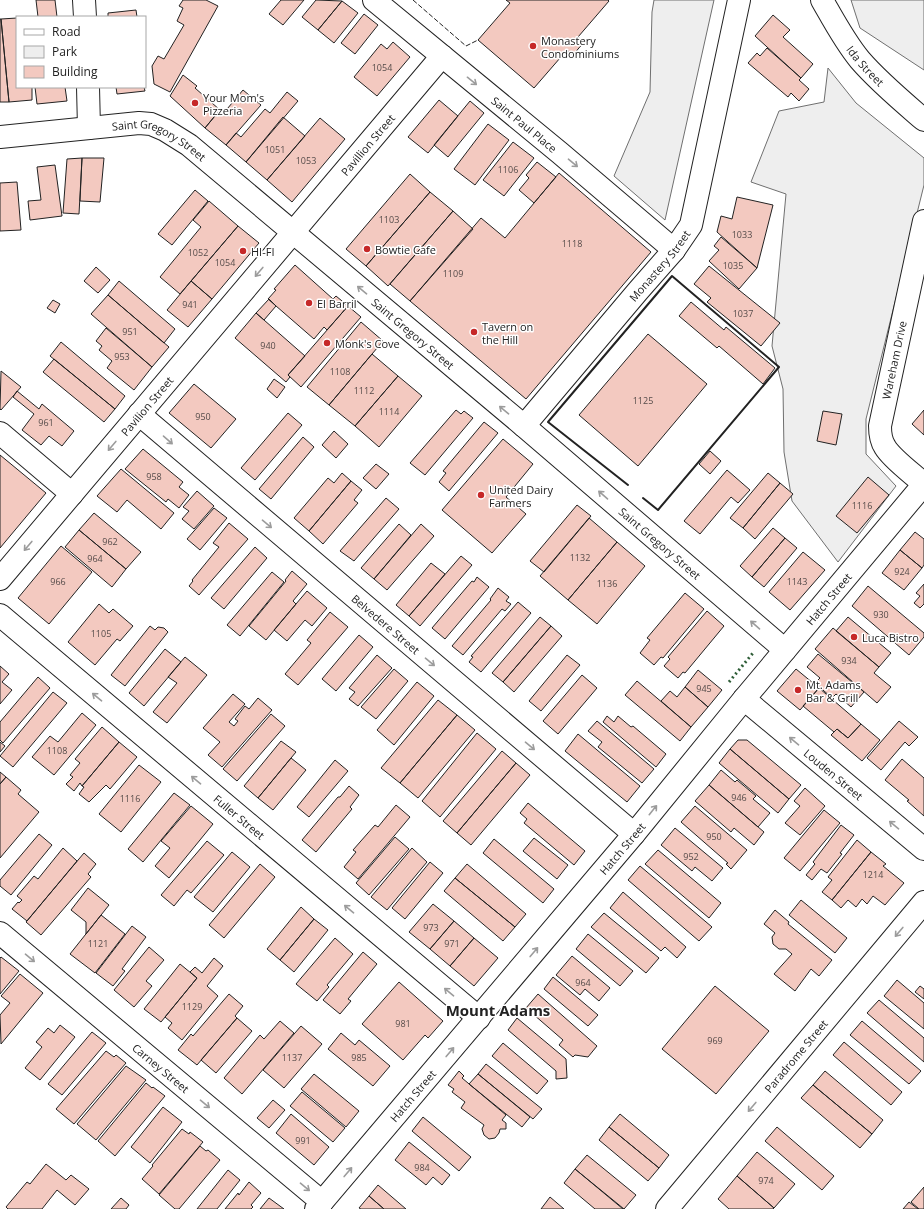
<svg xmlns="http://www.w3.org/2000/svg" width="924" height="1209" font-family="'Open Sans',sans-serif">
	<rect width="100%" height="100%" fill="#fff"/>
	<!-- green -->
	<path fill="#eee" stroke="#6f6f6f" d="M654 0H714L665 220 614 176 650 92 652 12Z
		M851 0H924V70L860 28Z
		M828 68 856 103 924 158V185L866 419V454L896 486 838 562 792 501 784 452 783 389 772 346 786 194 751 182 779 111 824 102Z"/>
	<!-- building -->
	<path fill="#f3c9c0" stroke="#222" d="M36 0H55L57 17H38Z
		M183 0H206L218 6 170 92 154 84 152 66 158 56 164 59 184 25 177 21 183 8 179 6Z
		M281 0H304L283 25 269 14Z
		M316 0 342 1 318 30 302 17Z
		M506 0H608L609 1 578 37 584 42 573 55 567 50 534 88 478 40 510 3Z
		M342 1 358 13 334 43 318 30Z
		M136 10 137 17H108V13Z
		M364 14 378 25 355 54 341 43Z
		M773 15 790 30 783 37 813 64 801 78 755 36Z
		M17 18V87H32V100L9 102 1 19Z
		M0 19H1L9 102H0Z
		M393 42 410 57 377 96 354 77 381 44 387 49Z
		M767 48 801 78 799 80 809 89 799 101 791 93 788 97 748 63 757 53 760 56Z
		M183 75 197 86 195 88 220 110 205 128 170 96Z
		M35 87H65L67 101 37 104Z
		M116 87H144L145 91 117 94Z
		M243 90 261 105 226 145 205 128 218 112 222 115Z
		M287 92 298 101 246 162 226 145 236 133 241 137 265 109 270 113Z
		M439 100 458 116 428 153 408 137Z
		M470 101 484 113 448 157 434 145Z
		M283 117 305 136 267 180 246 162Z
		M320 118 345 139 292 202 267 180Z
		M488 124 509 140 475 185 454 169Z
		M513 142 534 158 504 196 483 180Z
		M82 158 79 214 63 213 67 159Z
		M82 158H104L100 202 80 201Z
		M537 162 556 177 534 203 519 190 529 178 526 175Z
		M55 165 62 216 30 220 28 201 41 200 37 167Z
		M559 173 651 252 526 399 410 301 481 218 505 238Z
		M410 174 430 192 366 266 346 249Z
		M17 182 21 230 0 231V183Z
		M195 190 208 201 172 245 158 234Z
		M430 192 453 211 388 286 366 266Z
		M737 197 773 205 757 268 717 232 721 216 732 219Z
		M209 201 238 226 180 294 160 277 201 227 193 220Z
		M453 211 473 229 410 301 390 284Z
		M238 226 259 243 212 299 191 281Z
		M721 237 757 268 739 289 709 261 719 250 714 246Z
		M295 265 333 299 336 296 348 306 327 330 324 327 314 339 268 299 276 290 274 289Z
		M709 266 780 323 761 346 707 302 711 298 694 284Z
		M96 267 110 280 98 293 84 281Z
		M119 281 175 329 164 343 108 295Z
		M191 281 212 299 188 327 167 310Z
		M108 295 169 347 152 367 91 314Z
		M269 299 276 306 264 320 256 313Z
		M53 300 60 304 55 313 47 308Z
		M691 302 724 330 726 327 775 368 763 384 719 346 717 348 679 316Z
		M348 306 361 317 301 387 288 375Z
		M256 313 305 356 288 375 290 377 286 382 235 338Z
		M361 322 383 341 329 405 307 387Z
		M106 328 152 367 134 390 107 368 112 361 99 350 102 346 96 341Z
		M648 334 707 384 638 466 579 415Z
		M61 342 125 396 115 409 50 356Z
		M372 354 398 376 355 426 329 405Z
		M54 359 115 409 104 422 43 372Z
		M1 371 21 387 1 410 0 409Z
		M398 376 422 396 379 447 355 426Z
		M274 379 285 387 277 398 267 389Z
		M194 384 236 419 211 448 169 413Z
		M17 391 39 409 42 404 74 431 62 446 49 436 41 445 22 430 34 414 13 397Z
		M456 410 461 414 464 411 473 418 425 475 410 463Z
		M924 410V435L912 424Z
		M823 411 842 414 836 445 817 441Z
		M288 413 302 425 255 480 241 468Z
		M484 422 498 433 449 491 439 482 446 473 443 471Z
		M334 431 348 444 336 458 322 445Z
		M303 437 314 447 271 499 259 489Z
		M503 439 533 464 506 497 526 514 492 553 442 510Z
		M143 449 183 482 179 487 189 495 179 508 168 499 166 502 125 469Z
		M710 451 721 461 710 474 699 464Z
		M0 455 46 493 0 548Z
		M376 464 389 474 376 489 363 478Z
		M121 469 174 513 161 529 127 500 117 512 97 496Z
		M727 470 750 490 738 503 731 497 700 534 684 521Z
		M342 473 351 481 309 531 294 518 328 478 334 483Z
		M768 473 780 483 743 528 730 518Z
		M868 477 889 495 857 533 836 516Z
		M351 481 362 490 354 500 358 503 323 544 309 531Z
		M780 483 793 494 755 539 743 528Z
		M197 491 214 506 194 529 182 519 189 511 183 507Z
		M386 498 399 509 354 561 340 551Z
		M577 505 591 516 544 572 530 561Z
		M214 508 227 518 200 550 187 539Z
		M94 513 141 552 126 569 79 530Z
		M589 518 617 542 568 600 540 576Z
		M229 523 248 539 199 595 189 586 193 581 192 580 219 547 213 543Z
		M399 524 411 535 374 579 361 568Z
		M421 524 434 536 387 590 374 579Z
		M773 528 785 538 752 577 740 566Z
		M79 530 126 569 112 587 65 547Z
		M915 532 924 539V565L922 568 900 550Z
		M785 538 797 548 764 587 752 577Z
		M617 542 645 566 597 624 568 600Z
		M61 546 92 572 49 624 18 598Z
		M255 547 267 558 224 609 211 598Z
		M900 550 922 568 904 590 882 573Z
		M803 552 825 570 790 610 769 592Z
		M461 556 472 565 420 626 409 616Z
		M431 563 445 574 409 616 396 605Z
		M292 571 307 584 293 601 296 604 266 640 249 626 286 581 285 580Z
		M272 572 284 582 240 636 227 625Z
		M477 577 489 587 445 639 432 628 472 581 474 582Z
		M924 584V604L920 608 914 603 920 596 916 593Z
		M868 586 924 633V637L909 655 852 606Z
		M498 588 509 597 506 601 511 604 505 611 502 609 463 655 452 646 491 600 490 599Z
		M307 591 327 608 312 626 305 620 287 641 274 630Z
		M685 593 704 609 663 658 661 657 654 665 640 653 650 640 647 638Z
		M518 602 531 613 481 672 469 662 473 657 471 656Z
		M99 604 109 613 113 609 133 626 120 641 117 639 95 665 68 642Z
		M707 611 724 626 685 673 683 672 678 678 664 666 670 659 668 657Z
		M330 612 348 627 298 685 285 674 311 643 307 640Z
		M540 617 551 626 503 682 492 673Z
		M848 617 891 653 879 667 836 631Z
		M150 626 155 630 158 627 164 628 168 632 125 686 111 675Z
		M551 626 562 636 514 692 503 682Z
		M833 628 879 667 874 673 891 687 877 703 815 649Z
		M359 635 373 647 336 691 322 679Z
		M165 649 181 662 144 706 129 693Z
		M818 654 864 692 851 707 836 694 832 698 815 683 820 678 807 667Z
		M377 655 392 668 358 706 349 699 355 692 349 688Z
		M567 655 580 665 541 711 529 701Z
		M185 657 207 675 167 723 153 712 177 683 168 677Z
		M0 666 9 674 2 682 12 690 0 704Z
		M394 669 408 681 376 719 361 707Z
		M796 669 819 688 800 710 777 691Z
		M698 670 722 690 708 707 685 687Z
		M582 675 597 688 558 734 543 721Z
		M38 677 50 688 3 743 0 740V722Z
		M637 681 691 727 680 741 625 695Z
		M417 682 434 696 394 745 377 730Z
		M685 687 708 707 691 727 661 701 670 691 677 697Z
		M819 688 861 724 848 738 837 729 834 732 803 706Z
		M53 692 67 703 13 767 0 756Z
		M233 694 245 704 229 722 234 726 238 721 235 719 245 706 249 709 258 698 272 710 222 767 208 755 220 742 203 728Z
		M438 700 457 715 400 783 381 768Z
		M82 713 96 725 54 775 32 757 50 736 58 742Z
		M271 714 285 726 237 781 223 769Z
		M457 715 475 730 418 798 400 783Z
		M607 716 614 722 618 716 631 727 633 726 666 754 656 767 603 722Z
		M597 721 654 769 642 783 598 747 602 742 588 731Z
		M899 721 918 737 909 746 905 742 881 770 867 758Z
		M861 724 880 740 862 761 831 735 837 729 848 738Z
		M102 727 119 742 82 786 80 783 74 791 66 784 73 777 70 775 80 763 75 759Z
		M477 733 496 749 440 817 422 801Z
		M578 734 640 786 627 802 565 751Z
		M738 740H747L801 785 789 799 730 749Z
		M281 741 296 752 258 798 244 786Z
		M0 742 5 746 0 752Z
		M119 742 137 757 110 789 106 785 89 802 79 794 84 787 82 786Z
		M730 749 789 799 778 813 719 763Z
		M502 751 516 763 457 833 443 821Z
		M291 758 306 770 273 810 258 798Z
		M902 759 924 778V816L907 801 909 800 885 780Z
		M335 760 348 771 309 817 297 807Z
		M516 763 530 775 471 845 457 833Z
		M139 765 161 782 121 832 99 814Z
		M721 770 735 782 737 780 756 796 753 799 770 813 758 827 709 785Z
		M0 772 6 777 0 784Z
		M6 777 21 790 18 794 39 812 0 858V784Z
		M709 785 764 832 754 845 734 828 731 832 695 801Z
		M349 786 359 795 350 807 352 809 316 852 302 840 338 797H340Z
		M805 788 825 806 800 835 785 823 800 806 794 801Z
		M174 793 190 805 143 862 128 849Z
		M528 803 585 851 574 865 524 823 527 819 520 813Z
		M396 805 410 817 358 879 344 867 356 852 353 850 375 825 378 827Z
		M191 806 213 824 169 878 155 866 170 848 161 841Z
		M695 806 747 850 731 869 726 864 728 863 681 822Z
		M824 810 840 823 800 871 784 858Z
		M841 825 854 835 840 853 842 854 827 873 821 869 812 880 806 875 815 864 813 862Z
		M675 828 723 868 712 881 695 867 692 871 661 845Z
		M39 834 52 845 11 895 0 886V880Z
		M395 837 409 849 369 895 356 883Z
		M534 838 568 865 557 879 523 851Z
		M494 839 554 889 543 903 483 853Z
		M857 840 871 852 832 900 822 892 832 880 828 877Z
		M207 841 224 855 191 893 187 890 174 906 161 895Z
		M63 848 77 861 27 921 12 909 18 902 19 903 22 900 17 896 34 876 38 879Z
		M412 848 427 862 387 910 371 897Z
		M658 850 721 903 709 918 645 864Z
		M232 852 250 867 213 912 194 897Z
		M871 852 886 864 883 866 904 883 885 905 873 896 867 904 862 899 856 907 848 900 841 908 832 900Z
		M84 853 96 864 88 874 91 877 41 935 26 922Z
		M430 862 443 873 405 919 392 908Z
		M260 864 275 877 224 938 209 925Z
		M467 864 526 914 515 927 455 878Z
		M640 866 712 927 699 941 628 880Z
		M455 878 515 927 503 941 444 891Z
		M88 888 109 905 86 934V922L71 910Z
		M623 892 686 947 677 958 665 947 661 951 610 908Z
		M801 900 847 938 835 953 789 915Z
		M433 904 454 921 430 949 409 932Z
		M301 907 314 919 280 960 267 949Z
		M775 910 789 922 788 924 832 960 819 976 811 969 795 991 774 974 792 954 786 949H779L773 944 772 937 775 933 764 924Z
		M604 913 659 958 646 973 591 927Z
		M101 915 125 934 95 973 70 954Z
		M314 919 328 930 294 972 280 960Z
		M454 921 474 938 450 966 430 949Z
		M132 926 146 937 122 969 125 971 113 986 96 973Z
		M588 934 633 971 620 986 576 949Z
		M335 938 353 954 327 985 329 987 317 1001 296 984Z
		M474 938 498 958 474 986 450 966Z
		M149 947 164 960 146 981 152 986 134 1007 114 990Z
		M363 952 377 964 348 999 351 1001 340 1014 323 1000Z
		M572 956 610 988 599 1001 585 989 580 995 556 975Z
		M1 957 19 971 0 994V958Z
		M214 958 223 966 207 986 218 996 182 1040 168 1028 172 1023 165 1017 197 978 190 972 195 967 202 973Z
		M180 964 197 978 161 1022 144 1009Z
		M20 974 43 993 1 1044 0 1015 10 1003 1 996Z
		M553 977 598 1015 588 1026 544 989Z
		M897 980 924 1003V1029L884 996Z
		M399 982 443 1021 428 1038 425 1035 403 1060 362 1024Z
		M715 986 769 1031 716 1094 662 1049Z
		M920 986 924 989V999L915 992Z
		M229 994 243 1006 235 1016 237 1018 197 1065 178 1050 191 1034 193 1036Z
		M538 994 597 1046 588 1057 575 1055 573 1057 559 1045 563 1040 526 1008Z
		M879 1000 924 1038V1062L867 1013Z
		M237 1018 252 1031 216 1073 201 1060Z
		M517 1018 566 1059 567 1078 556 1079V1071L508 1030Z
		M280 1021 294 1033 242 1094 224 1078 260 1035 264 1039Z
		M862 1021 921 1071 909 1084 850 1035Z
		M60 1025 75 1037 40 1080 25 1068 42 1047 36 1042 48 1028 54 1033Z
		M301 1026 322 1044 284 1088 263 1070Z
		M92 1032 106 1043 62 1095 48 1084Z
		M341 1033 355 1045 359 1040 390 1066 373 1086 328 1049Z
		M844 1042 902 1092 891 1105 833 1055Z
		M503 1043 548 1081 537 1094 492 1056Z
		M106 1051 114 1057 116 1055 126 1063 74 1124 56 1109Z
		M486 1064 542 1109 533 1119 478 1074Z
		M126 1066 146 1080 96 1140 77 1124Z
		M459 1071 464 1076 462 1078 506 1115 502 1120 506 1123V1129H500L499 1133 495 1138 489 1139 484 1135 482 1129 484 1125 461 1108 465 1102 452 1092 454 1089 448 1085Z
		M825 1071 883 1120 872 1134 813 1085Z
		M314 1074 359 1111 346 1127 301 1089Z
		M478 1074 530 1117 522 1127 469 1084Z
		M146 1083 152 1088 153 1087 165 1096 115 1156 98 1141Z
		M813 1085 872 1134 860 1148 801 1098Z
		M302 1092 345 1128 333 1142 290 1106Z
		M273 1100 285 1110 269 1128 257 1118Z
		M163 1107 182 1122 150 1163 131 1147Z
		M291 1114 329 1147 314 1165 276 1133Z
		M620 1114 669 1155 659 1168 609 1127Z
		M423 1117 471 1157 459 1171 412 1131Z
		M609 1127 659 1168 648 1181 599 1140Z
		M777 1127 834 1176 822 1190 765 1141Z
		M182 1129 189 1134 190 1132 203 1142 159 1194 142 1179 153 1166 152 1165Z
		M409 1142 450 1175 442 1185 433 1177 426 1185 395 1160Z
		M200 1146 206 1151 208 1150 220 1160 179 1209H175L159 1195Z
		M757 1152 795 1184 774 1208 737 1176Z
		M587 1155 636 1195 624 1209 575 1169Z
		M46 1164 66 1180 71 1175 89 1189 75 1205 57 1190 42 1209H8L6 1207 27 1182 30 1184Z
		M575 1169 623 1209H595L564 1183Z
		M228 1170 240 1180 217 1209H197Z
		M737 1176 774 1208 773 1209H729L718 1199Z
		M249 1182 261 1193 251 1205 253 1207 251 1209H225L238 1193 239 1195Z
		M378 1185 406 1209H384L369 1196Z
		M924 1187V1209H919L911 1202Z
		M369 1196 384 1209H361L359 1208Z
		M550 1197 564 1209H541Z
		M121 1198 129 1205 126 1209H111Z
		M269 1198 284 1209H260Z
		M909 1202 918 1209H903Z"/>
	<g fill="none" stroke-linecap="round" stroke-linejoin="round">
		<defs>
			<g id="street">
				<path d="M84 0 85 17"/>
				<path id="s1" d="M374 0 560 153 674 250"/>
				<path id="s2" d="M822 0C834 21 845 42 860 60 879 82 902 101 924 120"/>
				<path d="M88 87 89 128"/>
				<path id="s3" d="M0 137 139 123 151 124 165 130 189 145 524 426 785 650"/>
				<path d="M924 221 880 426C880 433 881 441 885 447 892 459 913 474 924 484"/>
				<path id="s4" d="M139 414 634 834"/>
				<path id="s5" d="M524 426 638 291 674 250 691 225 739 0"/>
				<path d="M0 433 72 494"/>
				<path id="s6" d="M0 579 442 56"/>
				<path id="s7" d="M0 615 479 1018"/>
				<path id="s8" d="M744 699 924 849"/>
				<path id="s9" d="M0 933 322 1202"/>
				<path id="s10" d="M316 1209 634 834 744 699 924 484"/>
				<path id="s11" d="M667 1209 924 902"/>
			</g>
		</defs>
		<!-- street casing -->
		<use href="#street" stroke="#222" stroke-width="24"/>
		<!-- street -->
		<use href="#street" stroke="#fff" stroke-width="22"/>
		<!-- hedge -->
		<path stroke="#2f5e38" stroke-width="3" stroke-dasharray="2 3" stroke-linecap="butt" d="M729 682 753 653"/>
		<!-- fence -->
		<path stroke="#222" stroke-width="1" stroke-dasharray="5 2" stroke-linecap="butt" d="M413 0 466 46 478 40"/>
		<!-- wall -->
		<path stroke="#222" stroke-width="2" d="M628 485 548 422 672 276 779 367 658 510 643 498"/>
	</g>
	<!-- one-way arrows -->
	<defs><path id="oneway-shaft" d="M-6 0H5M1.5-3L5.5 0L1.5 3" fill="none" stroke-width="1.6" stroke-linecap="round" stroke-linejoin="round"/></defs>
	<g stroke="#9c9c9c">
		<use href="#oneway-shaft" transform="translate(472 81) rotate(39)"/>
		<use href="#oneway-shaft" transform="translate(573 163) rotate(40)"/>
		<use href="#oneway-shaft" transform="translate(259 272) rotate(130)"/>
		<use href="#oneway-shaft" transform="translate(362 290) rotate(-140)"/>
		<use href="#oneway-shaft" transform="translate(504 410) rotate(-140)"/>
		<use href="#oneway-shaft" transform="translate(168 440) rotate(41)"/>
		<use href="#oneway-shaft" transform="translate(112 446) rotate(130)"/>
		<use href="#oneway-shaft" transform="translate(603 495) rotate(-139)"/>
		<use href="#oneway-shaft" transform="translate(267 524) rotate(40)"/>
		<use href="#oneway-shaft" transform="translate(28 546) rotate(130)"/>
		<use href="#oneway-shaft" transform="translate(755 625) rotate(-139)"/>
		<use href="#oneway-shaft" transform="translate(430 662) rotate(40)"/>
		<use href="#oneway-shaft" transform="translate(97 697) rotate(-140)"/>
		<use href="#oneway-shaft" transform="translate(794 741) rotate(-140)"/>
		<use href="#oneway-shaft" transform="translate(530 746) rotate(40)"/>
		<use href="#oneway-shaft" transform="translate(196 780) rotate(-140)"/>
		<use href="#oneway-shaft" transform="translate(653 810) rotate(-51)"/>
		<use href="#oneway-shaft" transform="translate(894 825) rotate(-140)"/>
		<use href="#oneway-shaft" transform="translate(349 909) rotate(-140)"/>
		<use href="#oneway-shaft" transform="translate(899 932) rotate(130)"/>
		<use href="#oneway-shaft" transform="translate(534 952) rotate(-50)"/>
		<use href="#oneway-shaft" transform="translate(30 958) rotate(40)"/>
		<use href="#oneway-shaft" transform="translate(449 992) rotate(-140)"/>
		<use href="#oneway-shaft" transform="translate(450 1052) rotate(-50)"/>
		<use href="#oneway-shaft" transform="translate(205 1104) rotate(40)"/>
		<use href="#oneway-shaft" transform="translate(752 1107) rotate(130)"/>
		<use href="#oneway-shaft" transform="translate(348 1172) rotate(-50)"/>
		<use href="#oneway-shaft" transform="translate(305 1187) rotate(40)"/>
	</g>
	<!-- markers -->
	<g fill="#c62828" stroke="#fff" stroke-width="1.5">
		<circle cx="533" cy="46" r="4"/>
		<circle cx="195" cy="103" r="4"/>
		<circle cx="367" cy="249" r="4"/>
		<circle cx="243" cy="251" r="4"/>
		<circle cx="309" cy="303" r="4"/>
		<circle cx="474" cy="332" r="4"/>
		<circle cx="327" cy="343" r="4"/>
		<circle cx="481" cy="495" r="4"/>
		<circle cx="854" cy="637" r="4"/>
		<circle cx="798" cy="690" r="4"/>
	</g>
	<g text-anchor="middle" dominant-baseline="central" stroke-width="3" stroke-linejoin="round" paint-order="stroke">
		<!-- number labels -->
		<g font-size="9" fill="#564c4a">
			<text x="382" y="67">1054</text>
			<text x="275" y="149">1051</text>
			<text x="306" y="160">1053</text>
			<text x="508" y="169">1106</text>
			<text x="389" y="219">1103</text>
			<text x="742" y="234">1033</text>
			<text x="572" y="243">1118</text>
			<text x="198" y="252">1052</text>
			<text x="225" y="262">1054</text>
			<text x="733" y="265">1035</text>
			<text x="453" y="273">1109</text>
			<text x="190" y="304">941</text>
			<text x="743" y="313">1037</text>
			<text x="130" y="331">951</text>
			<text x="268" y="345">940</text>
			<text x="122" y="356">953</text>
			<text x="340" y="371">1108</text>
			<text x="364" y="390">1112</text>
			<text x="643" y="400">1125</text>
			<text x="389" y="411">1114</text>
			<text x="203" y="416">950</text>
			<text x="46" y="422">961</text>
			<text x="154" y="476">958</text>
			<text x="862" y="505">1116</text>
			<text x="110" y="541">962</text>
			<text x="580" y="557">1132</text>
			<text x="95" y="558">964</text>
			<text x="902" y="571">924</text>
			<text x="58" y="581">966</text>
			<text x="797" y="581">1143</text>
			<text x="607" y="583">1136</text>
			<text x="881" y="614">930</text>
			<text x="101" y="633">1105</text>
			<text x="849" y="660">934</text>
			<text x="704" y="688">945</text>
			<text x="57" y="750">1108</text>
			<text x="739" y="797">946</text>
			<text x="130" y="798">1116</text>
			<text x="714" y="836">950</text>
			<text x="691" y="856">952</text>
			<text x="873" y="874">1214</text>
			<text x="431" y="927">973</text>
			<text x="98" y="943">1121</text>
			<text x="452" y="943">971</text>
			<text x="583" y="982">964</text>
			<text x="192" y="1006">1129</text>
			<text x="403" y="1023">981</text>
			<text x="715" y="1040">969</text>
			<text x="292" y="1057">1137</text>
			<text x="359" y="1057">985</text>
			<text x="303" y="1140">991</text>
			<text x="422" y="1167">984</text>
			<text x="766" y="1180">974</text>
		</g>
		<!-- poi labels -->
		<g font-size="11" fill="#222" stroke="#fff" text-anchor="start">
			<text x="541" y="40">Monastery<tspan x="541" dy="13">Condominiums</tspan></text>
			<text x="203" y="97">Your Mom's<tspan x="203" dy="13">Pizzeria</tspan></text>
			<text x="375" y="249">Bowtie Cafe</text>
			<text x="251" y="251">HI-FI</text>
			<text x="317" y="303">El Barril</text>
			<text x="482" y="326">Tavern on<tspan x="482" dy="13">the Hill</tspan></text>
			<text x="335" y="343">Monk's Cove</text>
			<text x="489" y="489">United Dairy<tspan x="489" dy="13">Farmers</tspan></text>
			<text x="862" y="637">Luca Bistro</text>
			<text x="806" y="684">Mt. Adams<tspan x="806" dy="13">Bar &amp; Grill</tspan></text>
		</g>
		<!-- street labels -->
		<g font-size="11" fill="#222" stroke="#fff">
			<text stroke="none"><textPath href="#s2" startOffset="79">Ida Street</textPath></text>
			<text stroke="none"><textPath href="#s1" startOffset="195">Saint Paul Place</textPath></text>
			<text stroke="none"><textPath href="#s3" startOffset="164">Saint Gregory Street</textPath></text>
			<text stroke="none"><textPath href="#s6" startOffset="569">Pavillion Street</textPath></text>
			<text stroke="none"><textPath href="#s5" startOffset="210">Monastery Street</textPath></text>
			<text stroke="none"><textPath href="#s3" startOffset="488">Saint Gregory Street</textPath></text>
			<text transform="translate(894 360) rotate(-78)">Wareham Drive</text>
			<text stroke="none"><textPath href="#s6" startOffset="227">Pavilion Street</textPath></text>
			<text stroke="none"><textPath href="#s3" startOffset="812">Saint Gregory Street</textPath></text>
			<text stroke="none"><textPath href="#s10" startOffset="797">Hatch Street</textPath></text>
			<text stroke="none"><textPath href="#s4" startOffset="324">Belvedere Street</textPath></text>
			<text stroke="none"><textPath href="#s8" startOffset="117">Louden Street</textPath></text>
			<text stroke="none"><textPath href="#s7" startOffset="313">Fuller Street</textPath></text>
			<text stroke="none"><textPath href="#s10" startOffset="473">Hatch Street</textPath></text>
			<text stroke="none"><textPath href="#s11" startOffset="200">Paradrome Street</textPath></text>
			<text stroke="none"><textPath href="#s9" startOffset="210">Carney Street</textPath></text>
			<text stroke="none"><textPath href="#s10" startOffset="149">Hatch Street</textPath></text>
		</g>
		<!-- district labels -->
		<g font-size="15" font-weight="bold" fill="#222" stroke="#fff">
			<text x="498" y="1010">Mount Adams</text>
		</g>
	</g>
	<!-- legend -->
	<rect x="16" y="16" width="130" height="72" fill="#ffffff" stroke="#a7a7a7"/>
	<rect x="24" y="29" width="20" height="6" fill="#ffffff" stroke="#a7a7a7"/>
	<text x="52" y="36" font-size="12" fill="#222222">Road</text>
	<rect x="24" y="46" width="20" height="12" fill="#eeeeee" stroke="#a7a7a7"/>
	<text x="52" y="56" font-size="12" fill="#222222">Park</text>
	<rect x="24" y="66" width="20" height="12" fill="#f3c9c0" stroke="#a7a7a7"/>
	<text x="52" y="76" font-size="12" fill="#222222">Building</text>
</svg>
